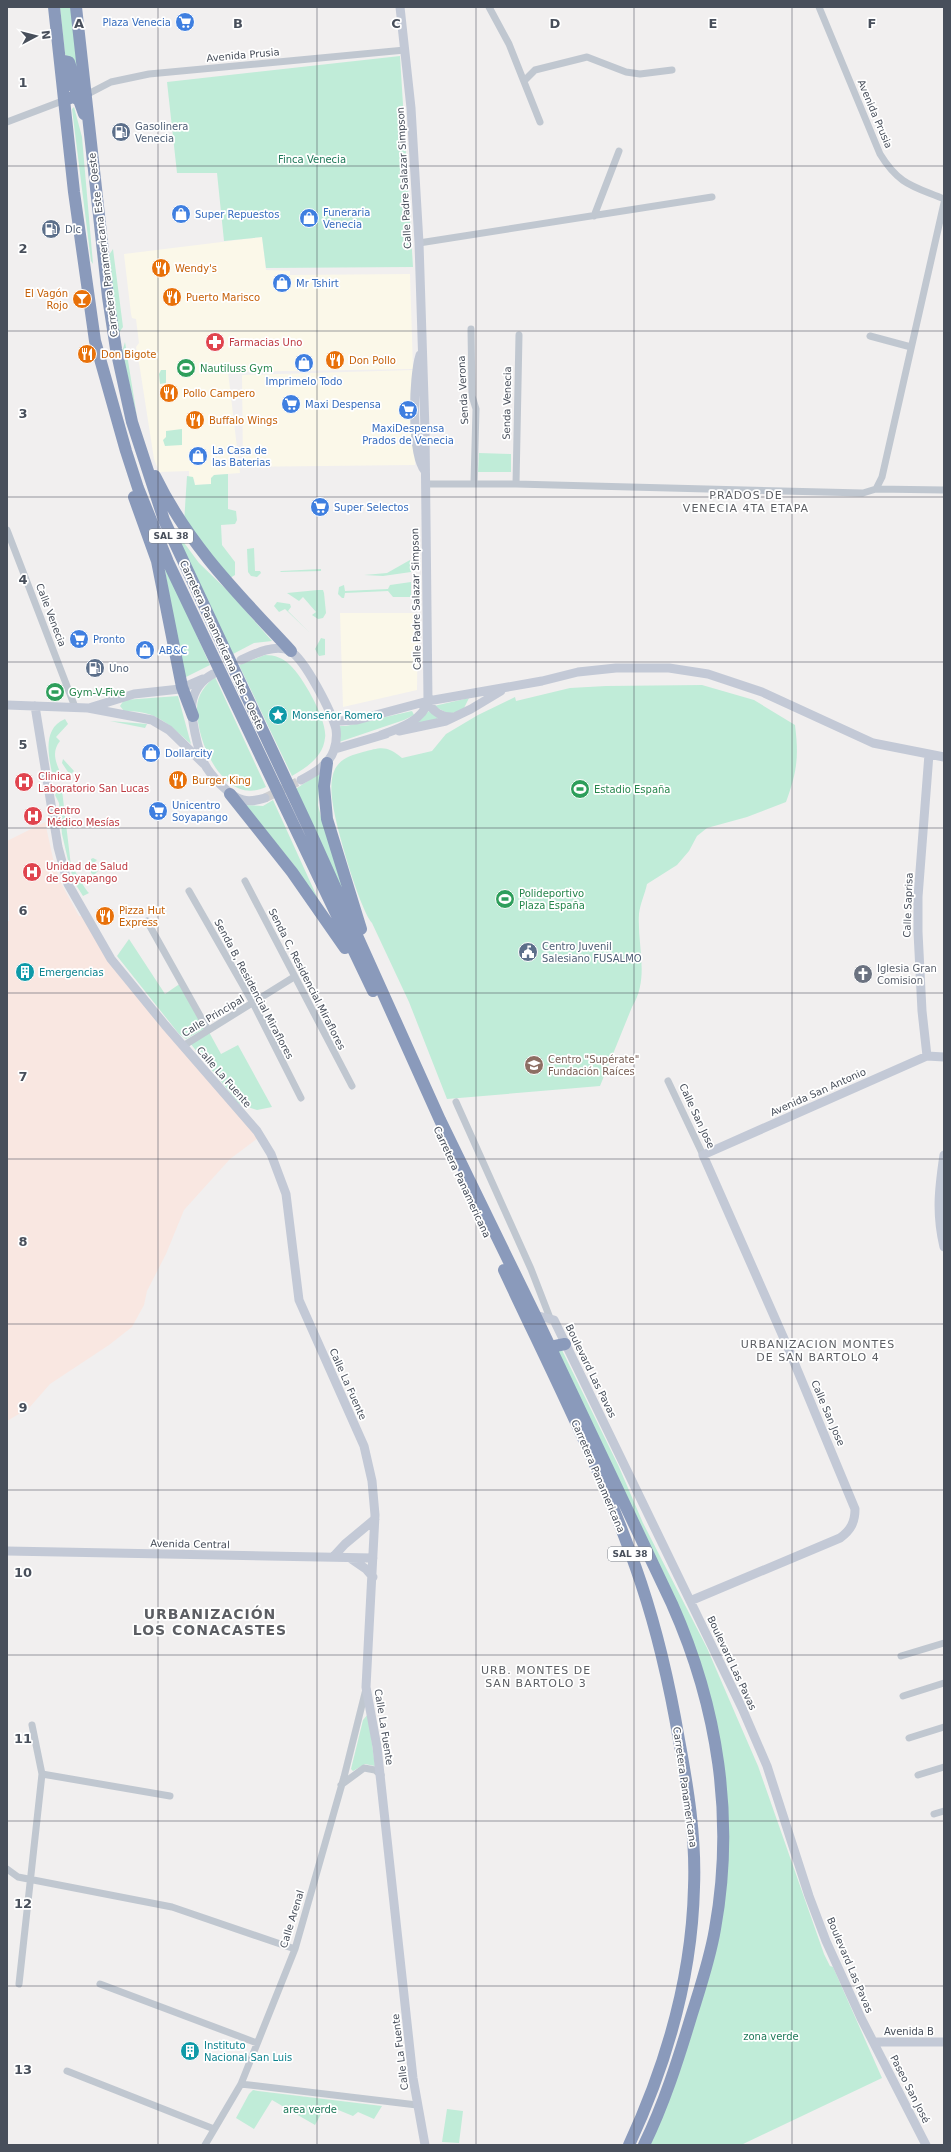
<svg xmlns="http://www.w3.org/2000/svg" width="951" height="2152" font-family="'DejaVu Sans',sans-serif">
	<rect width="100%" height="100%" fill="#f1efef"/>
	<!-- commercial -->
	<path fill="#fbf8e9" d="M262 237 266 270 290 271V275L410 274 413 369 228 372 240 473 214 475 211 484 195 485 194 479 189 477V471L159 472 154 459 140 369 136 347 139 343 136 319 132 318 131 314 124 254Z
		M413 370 415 465 243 467 242 375Z
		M340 613H418L417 690 343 707Z"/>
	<!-- medical -->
	<path fill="#f9e7e1" d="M45 822 54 863 61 883 79 916H82L258 1138 230 1159 184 1210 166 1254 147 1291 144 1305 132 1327 109 1345 50 1384 29 1408 7 1421V921H9L7 841Z"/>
	<!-- green -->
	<path fill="#c0ecd8" d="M60 7H73L82 90 72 63 65 54Z
		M400 56 413 267 266 268 262 237 224 241 217 173H177L167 82Z
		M74 107 82 137 93 264 91 261 72 109Z
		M113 249 123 327 118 334 109 255Z
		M125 342 137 417 122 352Z
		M161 370H166V383L160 384 159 374Z
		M182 429V445L165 446 163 440 166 437V431Z
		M479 453 511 454V472H478Z
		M228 474V509L236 511 237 520 235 524 221 525 222 545 235 562V575L230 578 184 523 187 476 193 477 195 485 211 484V478L214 475Z
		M168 521 199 563 230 593 272 641 254 643 233 654Z
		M254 548 255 571H260L261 573 257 577 251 576 248 572 247 549Z
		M163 560 210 665 184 678Z
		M410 560 411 572 383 576 364 575 387 573Z
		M321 569V571L280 572 281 571Z
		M411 582V597H393L388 591 345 593 344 598H342L338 594 339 587 344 585 345 591 388 589 390 585Z
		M318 590H323L324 593 326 613 323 618 318 619 312 615 316 612 303 597 299 601 287 593Z
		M277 602 290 604 291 607 288 611 309 632 285 609 279 612 274 606Z
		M321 638 325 639V655L319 656 315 649Z
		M265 655C275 655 283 658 290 665 303 677 328 721 325 738 323 757 307 767 292 776L239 665Z
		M215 677 266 787C224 807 196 741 197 708 197 695 206 684 215 677Z
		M702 685 754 700 795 725C799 757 797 772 786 802L747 817 707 828 697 836 689 851 677 865 647 884C645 894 640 904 639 914 637 946 650 978 632 1007L600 1086 447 1099 409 1002 372 923C359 907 336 827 333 805 331 794 330 779 335 769 341 758 352 755 363 752 381 747 387 745 402 758L432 751 446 734 478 715 515 697 516 701 570 688 606 686Z
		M178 696 191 744C168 724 156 710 124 711L120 706 124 700Z
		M469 698 463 710 449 714 434 706Z
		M412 711 414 715 404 720 339 742 336 726H346Z
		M429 711 441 718 414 724Z
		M65 719 68 724 56 737 60 741C51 752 56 763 61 774L58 777 52 773C48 754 43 728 65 719Z
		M110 721 147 724 145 728Z
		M63 759 74 771 70 775 62 763Z
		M320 773 318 805 322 821 350 906 294 790Z
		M62 790 71 866C75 869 83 887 89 893L83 896 76 885 70 869 62 834 59 803 55 795 57 792Z
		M273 800 323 910 294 865 245 805 263 806Z
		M93 858 97 860 92 865 98 871 94 875 91 873V859Z
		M129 939 165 994 181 983 206 1028 186 1039 179 1034 117 956Z
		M209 1032 221 1054 238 1045 272 1107 257 1110 239 1104 190 1043Z
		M559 1344 619 1467 643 1523 707 1648 738 1720 758 1766 824 1954 830 1966 833 1967 882 2078 741 2145H644L714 1934 724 1824 697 1666 550 1347Z
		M368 1714 375 1766 365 1764 353 1771 351 1769 363 1720Z
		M253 2090 258 2091 382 2106 374 2119 358 2112 353 2116 326 2105 315 2125 272 2100 254 2129 236 2118 249 2094Z
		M447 2109 463 2111 459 2143 442 2142Z"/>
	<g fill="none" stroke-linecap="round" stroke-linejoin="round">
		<!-- secondary-tunnel -->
		<path stroke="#cfcfd1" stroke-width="9" stroke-dasharray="9 4.5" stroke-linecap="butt" d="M265 798 301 780"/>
		<!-- street -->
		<path stroke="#c0c7d0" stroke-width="7" d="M489 7 509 44 540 122
			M819 7 880 154C899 185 913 186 944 199
			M524 81 535 70 587 57 626 72 640 74 672 70
			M86 95 111 82 149 74 405 50
			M7 122 65 100
			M594 216 619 151
			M419 243 712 197
			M471 329 472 396 476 409 474 483
			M870 336 911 347
			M426 484H516L863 493 876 489 882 477 944 203
			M516 484 519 335
			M876 489 944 490
			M7 530 75 707
			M245 881 352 1086
			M189 891 253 1003 301 1098
			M147 921 208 1030
			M183 1046 294 977
			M668 1081 703 1155
			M456 1102 531 1269 550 1318
			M901 1656 944 1643
			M903 1696 944 1683
			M909 1738 944 1727
			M42 1774 170 1796
			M918 1775 944 1767
			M341 1785 364 1768 375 1770 381 1775
			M934 1814 944 1811
			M7 1869 18 1877 172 1907 295 1949
			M19 1984 42 1774 32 1725
			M100 1984 257 2043
			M67 2071 214 2129
			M241 2084 417 2105
			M205 2145 241 2084 295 1949 344 1777 366 1689"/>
		<!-- secondary -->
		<path stroke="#c3c9d6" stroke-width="9" d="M420 355C413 377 411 454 425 471
			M241 660C254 654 276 643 290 651 305 659 332 713 336 729 337 736 336 744 334 750 329 765 314 773 301 780
			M213 674C202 680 194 690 192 703 190 715 198 751 204 763 210 775 230 797 243 800 251 802 258 800 265 798
			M428 701C432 712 443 718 454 717
			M7 705 88 708 152 720 169 730 204 764
			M35 706 58 847 68 884 111 959 165 1025 257 1131 271 1154 286 1194 299 1300 364 1446 372 1481 375 1515 366 1687 377 1747 413 2078 425 2145
			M89 708 134 694 180 689 203 679
			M332 718 340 721 357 720 428 701 542 681 578 672 616 668H669L708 674 762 692 873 743 944 757
			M399 731 446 721 471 709 501 691
			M381 735C398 729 423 721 428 701L425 430 419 243 411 108 400 7
			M335 749 386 734
			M927 1056 922 1011 918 932V897L929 754
			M944 1155C939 1189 936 1213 944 1247
			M535 1315 554 1320 742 1708 767 1766 809 1896 826 1941 861 2018 926 2145
			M7 1551 373 1558
			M333 1557 345 1544 375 1519
			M350 1558 366 1569 373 1577
			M690 1601 840 1538C851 1530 855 1522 855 1509L789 1350 703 1155 927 1056 944 1057
			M874 2042H944"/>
		<!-- highway -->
		<path stroke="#8a9abb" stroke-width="12" d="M54 7 74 192 95 341 126 451 138 488 168 562 373 991
			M76 7 108 297 116 349 132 422 164 520 309 829 440 1120 535 1315 672 1604C718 1707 735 1818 715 1929 710 1959 700 1988 691 2017 678 2060 664 2104 644 2145
			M60 60 69 62C75 76 66 90 86 95
			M65 100 73 97 79 100 84 114
			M155 476C189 546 239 595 291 651
			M134 497 157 561 182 687 193 716
			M327 763 324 786 327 819 361 929
			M230 794 292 872 345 948
			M504 1270C552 1373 605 1475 641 1583 658 1634 670 1687 679 1740 688 1788 696 1838 694 1887 692 1977 667 2063 629 2145
			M550 1347 565 1344"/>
	</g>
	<!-- grid -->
	<path fill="none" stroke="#484f5b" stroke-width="1" stroke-opacity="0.55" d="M158 7V2145M317 7V2145M476 7V2145M634 7V2145M792 7V2145M7 166H944M7 331H944M7 497H944M7 662H944M7 828H944M7 993H944M7 1159H944M7 1324H944M7 1490H944M7 1655H944M7 1821H944M7 1986H944"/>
	<!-- icons -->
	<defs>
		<symbol id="supermarket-disc" viewBox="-11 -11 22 22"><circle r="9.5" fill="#3f7fe0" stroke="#fff"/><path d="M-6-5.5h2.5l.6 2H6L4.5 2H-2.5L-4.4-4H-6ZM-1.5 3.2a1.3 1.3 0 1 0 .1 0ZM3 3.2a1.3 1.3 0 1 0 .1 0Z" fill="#fff"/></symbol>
		<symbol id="fuel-disc" viewBox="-11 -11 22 22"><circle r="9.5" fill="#5c6f8a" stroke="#fff"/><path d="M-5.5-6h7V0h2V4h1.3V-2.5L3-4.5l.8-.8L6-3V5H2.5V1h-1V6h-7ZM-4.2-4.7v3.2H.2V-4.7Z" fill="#fff"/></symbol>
		<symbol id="shop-disc" viewBox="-11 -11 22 22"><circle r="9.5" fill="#3f7fe0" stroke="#fff"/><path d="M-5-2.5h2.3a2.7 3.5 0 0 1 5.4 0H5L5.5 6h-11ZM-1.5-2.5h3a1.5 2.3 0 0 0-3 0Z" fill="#fff"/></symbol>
		<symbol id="restaurant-disc" viewBox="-11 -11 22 22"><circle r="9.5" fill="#e8710a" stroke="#fff"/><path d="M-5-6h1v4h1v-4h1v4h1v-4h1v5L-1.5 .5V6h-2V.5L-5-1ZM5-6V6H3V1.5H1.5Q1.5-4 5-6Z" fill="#fff"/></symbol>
		<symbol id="bar-disc" viewBox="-11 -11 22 22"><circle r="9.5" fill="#e8710a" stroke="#fff"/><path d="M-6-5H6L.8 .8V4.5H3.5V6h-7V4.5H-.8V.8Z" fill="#fff"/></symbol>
		<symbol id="pharmacy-disc" viewBox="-11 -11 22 22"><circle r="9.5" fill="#e0444e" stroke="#fff"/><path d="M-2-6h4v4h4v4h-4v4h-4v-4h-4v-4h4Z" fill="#fff"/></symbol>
		<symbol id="stadium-disc" viewBox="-11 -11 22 22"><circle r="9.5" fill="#2e9e5b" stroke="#fff"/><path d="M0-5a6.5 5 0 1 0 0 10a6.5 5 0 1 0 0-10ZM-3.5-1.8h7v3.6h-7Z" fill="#fff"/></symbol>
		<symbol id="sight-disc" viewBox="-11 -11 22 22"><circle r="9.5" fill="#0f9aa8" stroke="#fff"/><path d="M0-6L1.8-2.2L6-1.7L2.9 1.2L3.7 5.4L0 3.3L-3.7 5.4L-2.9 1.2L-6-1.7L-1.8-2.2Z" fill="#fff"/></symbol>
		<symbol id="hospital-disc" viewBox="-11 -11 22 22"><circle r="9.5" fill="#e0444e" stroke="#fff"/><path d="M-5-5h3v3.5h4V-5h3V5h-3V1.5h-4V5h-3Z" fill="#fff"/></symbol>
		<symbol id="civic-disc" viewBox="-11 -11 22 22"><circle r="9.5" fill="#5c6f8a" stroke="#fff"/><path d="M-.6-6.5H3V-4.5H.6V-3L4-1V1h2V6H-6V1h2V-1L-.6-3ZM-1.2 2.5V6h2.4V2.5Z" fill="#fff"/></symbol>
		<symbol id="building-disc" viewBox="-11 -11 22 22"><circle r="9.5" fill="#0f9aa8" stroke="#fff"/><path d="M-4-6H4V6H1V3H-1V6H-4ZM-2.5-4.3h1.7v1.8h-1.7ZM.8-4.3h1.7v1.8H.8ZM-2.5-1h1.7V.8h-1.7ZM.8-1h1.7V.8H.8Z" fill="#fff"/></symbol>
		<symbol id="church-disc" viewBox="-11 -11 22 22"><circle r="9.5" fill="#6b7280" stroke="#fff"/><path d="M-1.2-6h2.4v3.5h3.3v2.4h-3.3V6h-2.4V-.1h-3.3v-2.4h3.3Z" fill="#fff"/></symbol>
		<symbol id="university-disc" viewBox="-11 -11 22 22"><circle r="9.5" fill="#8d6e63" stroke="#fff"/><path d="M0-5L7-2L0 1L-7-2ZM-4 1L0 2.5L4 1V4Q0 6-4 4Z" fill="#fff"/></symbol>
	</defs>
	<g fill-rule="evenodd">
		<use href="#supermarket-disc" x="174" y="11" width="22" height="22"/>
		<use href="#fuel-disc" x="110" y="121" width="22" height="22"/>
		<use href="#shop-disc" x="170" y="203" width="22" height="22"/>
		<use href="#shop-disc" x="298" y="207" width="22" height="22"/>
		<use href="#fuel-disc" x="40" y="218" width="22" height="22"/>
		<use href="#restaurant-disc" x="150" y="257" width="22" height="22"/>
		<use href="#shop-disc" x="271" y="272" width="22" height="22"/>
		<use href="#restaurant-disc" x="161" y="286" width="22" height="22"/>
		<use href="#bar-disc" x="71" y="288" width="22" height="22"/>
		<use href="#pharmacy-disc" x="204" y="331" width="22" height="22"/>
		<use href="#restaurant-disc" x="76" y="343" width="22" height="22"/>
		<use href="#restaurant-disc" x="324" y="349" width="22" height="22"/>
		<use href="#shop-disc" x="293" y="352" width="22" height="22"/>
		<use href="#stadium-disc" x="175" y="357" width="22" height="22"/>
		<use href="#restaurant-disc" x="158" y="382" width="22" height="22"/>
		<use href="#supermarket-disc" x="280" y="393" width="22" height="22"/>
		<use href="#supermarket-disc" x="397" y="399" width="22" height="22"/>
		<use href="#restaurant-disc" x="184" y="409" width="22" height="22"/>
		<use href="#shop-disc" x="187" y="445" width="22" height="22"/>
		<use href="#supermarket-disc" x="309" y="496" width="22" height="22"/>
		<use href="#supermarket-disc" x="68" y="628" width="22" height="22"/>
		<use href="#shop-disc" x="134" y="639" width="22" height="22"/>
		<use href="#fuel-disc" x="84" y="657" width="22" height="22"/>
		<use href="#stadium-disc" x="44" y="681" width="22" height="22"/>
		<use href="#sight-disc" x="267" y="704" width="22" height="22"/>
		<use href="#shop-disc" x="140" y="742" width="22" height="22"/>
		<use href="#restaurant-disc" x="167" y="769" width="22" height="22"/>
		<use href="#hospital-disc" x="13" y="771" width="22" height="22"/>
		<use href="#stadium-disc" x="569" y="778" width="22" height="22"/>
		<use href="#supermarket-disc" x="147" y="800" width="22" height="22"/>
		<use href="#hospital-disc" x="22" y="805" width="22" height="22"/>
		<use href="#hospital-disc" x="21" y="861" width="22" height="22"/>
		<use href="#stadium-disc" x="494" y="888" width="22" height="22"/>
		<use href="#restaurant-disc" x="94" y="905" width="22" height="22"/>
		<use href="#civic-disc" x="517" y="941" width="22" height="22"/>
		<use href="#building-disc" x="14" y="961" width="22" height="22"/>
		<use href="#church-disc" x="852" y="963" width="22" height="22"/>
		<use href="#university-disc" x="523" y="1054" width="22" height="22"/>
		<use href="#building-disc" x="179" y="2040" width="22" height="22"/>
	</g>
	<g text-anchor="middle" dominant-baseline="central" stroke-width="3.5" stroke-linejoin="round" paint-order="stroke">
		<!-- shield labels -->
		<g fill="#fff" stroke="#7f848c" stroke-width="1">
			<rect x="149" y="529" width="44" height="14" rx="3"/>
			<rect x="608" y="1547" width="44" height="14" rx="3"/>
		</g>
		<g font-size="9" font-weight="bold" fill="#484f5b">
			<text x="171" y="536">SAL 38</text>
			<text x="630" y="1554">SAL 38</text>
		</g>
		<!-- shop labels -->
		<g font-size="10" fill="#366cbe" stroke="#fff" text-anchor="start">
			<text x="171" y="22" text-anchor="end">Plaza Venecia</text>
			<text x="323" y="212">Funeraria<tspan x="323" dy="12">Venecia</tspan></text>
			<text x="195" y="214">Super Repuestos</text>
			<text x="296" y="283">Mr Tshirt</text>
			<text x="304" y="381" text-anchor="middle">Imprimelo Todo</text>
			<text x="305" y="404">Maxi Despensa</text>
			<text x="408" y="428" text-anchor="middle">MaxiDespensa<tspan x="408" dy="12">Prados de Venecia</tspan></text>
			<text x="212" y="450">La Casa de<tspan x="212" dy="12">las Baterias</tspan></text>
			<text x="334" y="507">Super Selectos</text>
			<text x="93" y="639">Pronto</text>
			<text x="159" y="650">AB&amp;C</text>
			<text x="165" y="753">Dollarcity</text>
			<text x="172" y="805">Unicentro<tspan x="172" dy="12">Soyapango</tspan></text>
		</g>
		<!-- street labels -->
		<g font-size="10" fill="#484f5b" stroke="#fff">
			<text transform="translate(243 55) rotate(-5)">Avenida Prusia</text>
			<text transform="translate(875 114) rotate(67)">Avenida Prusia</text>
			<text transform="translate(404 178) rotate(-93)">Calle Padre Salazar Simpson</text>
			<text transform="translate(103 245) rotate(-97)">Carretera Panamericana Este - Oeste</text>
			<text transform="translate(463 390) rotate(-93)">Senda Verona</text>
			<text transform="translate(507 403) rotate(-89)">Senda Venecia</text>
			<text transform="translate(416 599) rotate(-91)">Calle Padre Salazar Simpson</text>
			<text transform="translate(51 615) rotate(69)">Calle Venecia</text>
			<text transform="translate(222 645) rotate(65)">Carretera Panamericana Este - Oeste</text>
			<text transform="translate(908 905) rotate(-88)">Calle Saprisa</text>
			<text transform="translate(307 979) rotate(63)">Senda C, Residencial Miraflores</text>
			<text transform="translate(254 989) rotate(62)">Senda B, Residencial Miraflores</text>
			<text transform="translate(213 1016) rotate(-31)">Calle Principal</text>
			<text transform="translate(224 1077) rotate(49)">Calle La Fuente</text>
			<text transform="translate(818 1092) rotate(-24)">Avenida San Antonio</text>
			<text transform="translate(697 1116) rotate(65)">Calle San Jose</text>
			<text transform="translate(462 1182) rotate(65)">Carretera Panamericana</text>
			<text transform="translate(591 1371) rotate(64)">Boulevard Las Pavas</text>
			<text transform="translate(348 1384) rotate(66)">Calle La Fuente</text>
			<text transform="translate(828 1413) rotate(67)">Calle San Jose</text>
			<text transform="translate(598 1476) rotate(67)">Carretera Panamericana</text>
			<text transform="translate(190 1544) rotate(1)">Avenida Central</text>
			<text transform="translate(732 1663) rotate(65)">Boulevard Las Pavas</text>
			<text transform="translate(384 1727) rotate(81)">Calle La Fuente</text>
			<text transform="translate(685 1787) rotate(82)">Carretera Panamericana</text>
			<text transform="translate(292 1919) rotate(-73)">Calle Arenal</text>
			<text transform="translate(850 1965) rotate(67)">Boulevard Las Pavas</text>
			<text x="909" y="2031">Avenida B</text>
			<text transform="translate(400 2052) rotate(-97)">Calle La Fuente</text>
			<text transform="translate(910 2089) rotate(63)">Paseo San José</text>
		</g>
		<!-- service labels -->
		<g font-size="10" fill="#4e5e75" stroke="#fff" text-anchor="start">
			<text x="135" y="126">Gasolinera<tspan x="135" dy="12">Venecia</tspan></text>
			<text x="65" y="229">Dlc</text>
			<text x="109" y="668">Uno</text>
			<text x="542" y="946">Centro Juvenil<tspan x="542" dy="12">Salesiano FUSALMO</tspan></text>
		</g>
		<!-- park labels -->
		<g font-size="10" fill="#1d7858" stroke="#fff">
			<text x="312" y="159">Finca Venecia</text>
			<text x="771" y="2036">zona verde</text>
			<text x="310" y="2109">area verde</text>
		</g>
		<!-- food labels -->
		<g font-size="10" fill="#c56008" stroke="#fff" text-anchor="start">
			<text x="175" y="268">Wendy's</text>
			<text x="68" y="293" text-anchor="end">El Vagón<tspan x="68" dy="12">Rojo</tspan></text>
			<text x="186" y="297">Puerto Marisco</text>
			<text x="101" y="354">Don Bigote</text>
			<text x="349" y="360">Don Pollo</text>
			<text x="183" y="393">Pollo Campero</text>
			<text x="209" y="420">Buffalo Wings</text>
			<text x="192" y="780">Burger King</text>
			<text x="119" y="910">Pizza Hut<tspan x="119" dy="12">Express</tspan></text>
		</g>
		<!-- health labels -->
		<g font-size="10" fill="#be3a42" stroke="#fff" text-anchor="start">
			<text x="229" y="342">Farmacias Uno</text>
			<text x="38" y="776">Clinica y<tspan x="38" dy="12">Laboratorio San Lucas</tspan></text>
			<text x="47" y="810">Centro<tspan x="47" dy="12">Médico Mesías</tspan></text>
			<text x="46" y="866">Unidad de Salud<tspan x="46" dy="12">de Soyapango</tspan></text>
		</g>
		<!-- leisure labels -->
		<g font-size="10" fill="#27864d" stroke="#fff" text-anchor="start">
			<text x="200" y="368">Nautiluss Gym</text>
			<text x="69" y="692">Gym-V-Five</text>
			<text x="594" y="789">Estadio España</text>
			<text x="519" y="893">Polideportivo<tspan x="519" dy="12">Plaza España</tspan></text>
		</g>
		<!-- culture labels -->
		<g font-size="10" fill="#0d838f" stroke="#fff" text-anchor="start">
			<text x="292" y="715">Monseñor Romero</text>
			<text x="39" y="972">Emergencias</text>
			<text x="204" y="2045">Instituto<tspan x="204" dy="12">Nacional San Luis</tspan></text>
		</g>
		<!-- worship labels -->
		<g font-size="10" fill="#5b616d" stroke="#fff" text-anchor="start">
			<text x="877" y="968">Iglesia Gran<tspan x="877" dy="12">Comision</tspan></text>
		</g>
		<!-- education labels -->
		<g font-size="10" fill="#785e54" stroke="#fff" text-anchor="start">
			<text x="548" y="1059">Centro "Supérate"<tspan x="548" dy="12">Fundación Raíces</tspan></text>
		</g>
		<!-- neighbourhood labels -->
		<g font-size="11" letter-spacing="1" fill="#5c5e63" stroke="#fff">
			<text x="746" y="495">PRADOS DE<tspan x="746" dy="13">VENECIA 4TA ETAPA</tspan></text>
			<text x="818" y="1344">URBANIZACION MONTES<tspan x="818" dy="13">DE SAN BARTOLO 4</tspan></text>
			<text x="536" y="1670">URB. MONTES DE<tspan x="536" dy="13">SAN BARTOLO 3</tspan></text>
		</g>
		<!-- district labels -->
		<g font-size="14" font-weight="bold" letter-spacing="1" fill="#5c5e63" stroke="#fff">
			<text x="210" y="1614">URBANIZACIÓN<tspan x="210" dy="16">LOS CONACASTES</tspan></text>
		</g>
	</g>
	<g font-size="13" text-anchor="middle" font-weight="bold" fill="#484f5b" stroke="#fff" stroke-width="3.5" stroke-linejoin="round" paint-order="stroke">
		<text x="79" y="28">A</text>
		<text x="238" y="28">B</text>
		<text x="396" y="28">C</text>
		<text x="555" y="28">D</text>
		<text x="713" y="28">E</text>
		<text x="872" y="28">F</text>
		<text x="23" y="87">1</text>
		<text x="23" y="253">2</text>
		<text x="23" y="418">3</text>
		<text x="23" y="584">4</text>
		<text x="23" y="749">5</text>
		<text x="23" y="915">6</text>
		<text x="23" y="1081">7</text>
		<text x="23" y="1246">8</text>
		<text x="23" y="1412">9</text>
		<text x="23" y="1577">10</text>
		<text x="23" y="1743">11</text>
		<text x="23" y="1908">12</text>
		<text x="23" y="2074">13</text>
	</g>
	<!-- border -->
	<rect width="951" height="2152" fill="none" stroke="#484f5b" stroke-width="16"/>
	<!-- north arrow -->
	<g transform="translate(36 36) rotate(83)" stroke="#ffffff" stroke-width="3" paint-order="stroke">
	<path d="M0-3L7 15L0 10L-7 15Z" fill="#484f5b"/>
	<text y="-6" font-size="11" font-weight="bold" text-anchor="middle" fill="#484f5b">N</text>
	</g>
</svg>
